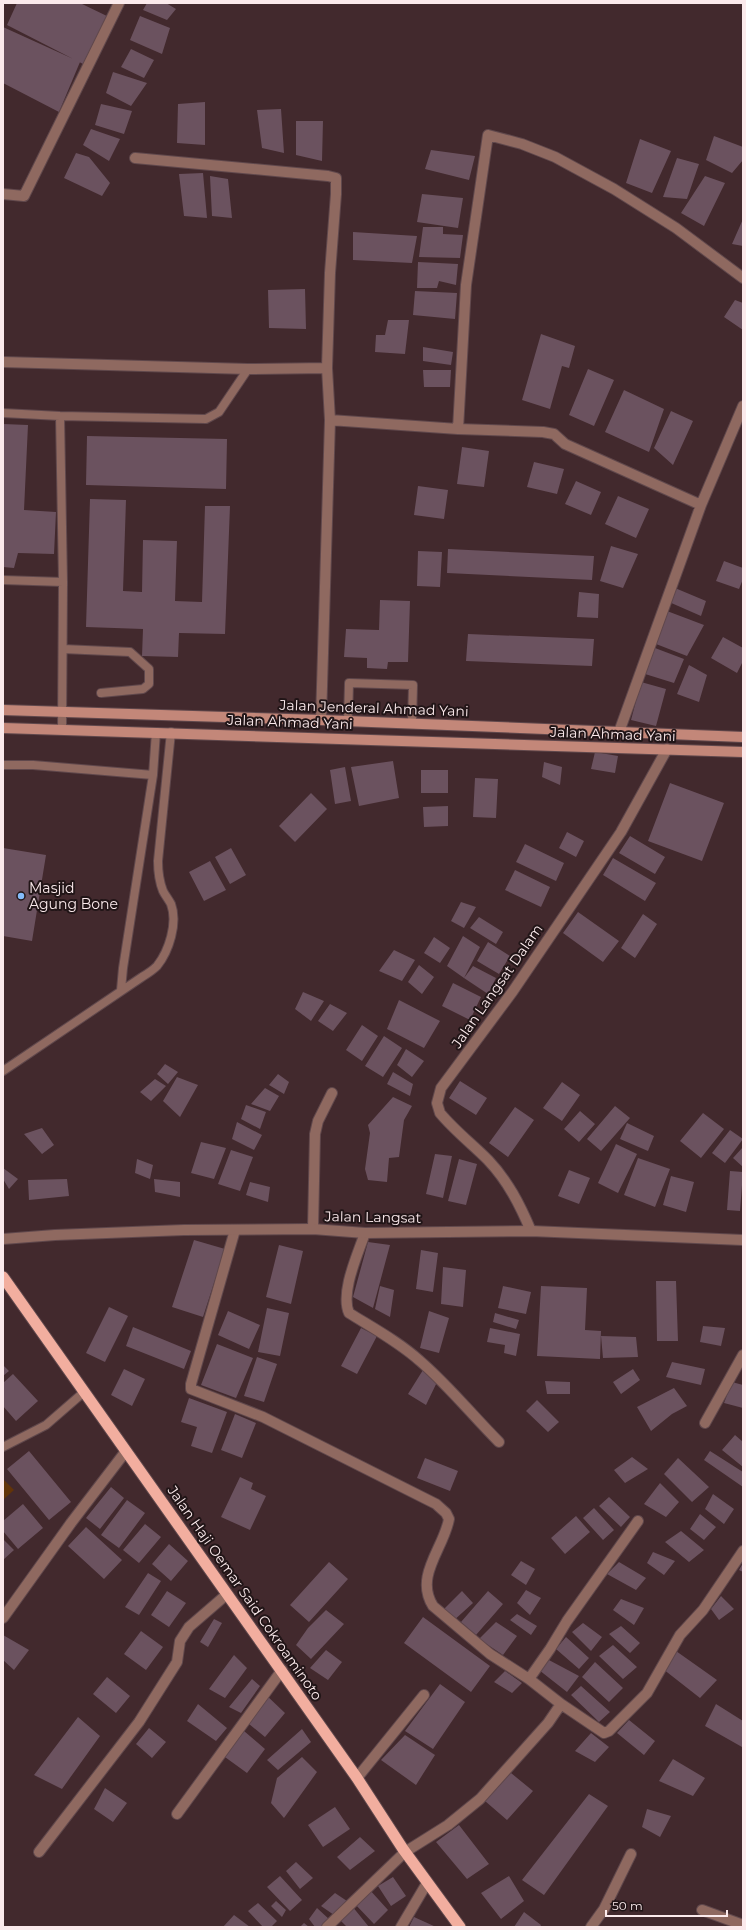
<svg xmlns="http://www.w3.org/2000/svg" width="746" height="1930" font-family="Montserrat,sans-serif">
	<rect width="100%" height="100%" fill="#42292d"/>
	<!-- green -->
	<path fill="#623409" d="M3 1479 14 1490 3 1500Z"/>
	<!-- building -->
	<path fill="#6b525f" d="M17 3H80L109 17 87 66 7 25Z
		M147 3H166L176 9 167 20 143 10Z
		M140 16 170 28 162 54 130 40Z
		M3 27 80 62 59 112 3 83Z
		M131 49 154 60 144 78 121 67Z
		M113 72 147 83 131 106 106 93Z
		M205 102V145L177 143 178 104Z
		M101 104 132 111 124 134 95 125Z
		M281 109 284 153 262 148 257 110Z
		M296 121H323L322 161 296 155Z
		M91 129 120 139 109 161 83 145Z
		M714 136 743 147V160L732 173 706 160Z
		M640 139 671 151 652 193 626 183Z
		M431 150 475 156 469 180 425 169Z
		M76 153 89 157 110 183 102 196 64 178Z
		M677 158 699 164 687 199 663 197Z
		M203 173 207 218 184 216 179 174Z
		M210 176 228 179 232 218 212 216Z
		M705 176 725 183 704 226 681 213Z
		M422 194 463 198 458 228 417 222Z
		M743 219V246L732 244Z
		M423 227H443V234L463 235 460 258 419 257Z
		M353 232 417 236 412 263 353 260Z
		M418 262 458 264 456 285 439 281 437 288H417Z
		M305 289 306 329 269 328 268 290Z
		M415 291 457 293 455 319 413 315Z
		M735 300 743 303V330L724 317Z
		M388 320H409L405 354 375 352 376 335H385Z
		M541 334 575 346 569 368 562 366 550 409 522 400Z
		M423 347 453 352 451 365 423 361Z
		M588 369 614 380 594 426 569 415Z
		M423 370H451L450 387H424Z
		M624 390 664 409 649 452 605 432Z
		M671 411 693 421 673 465 654 448Z
		M3 424 28 425 24 510 56 512 54 554 18 553 14 568 3 567Z
		M87 436 227 439 226 489 86 485Z
		M462 447 489 451 484 487 457 484Z
		M534 462 564 469 557 494 527 487Z
		M576 481 601 492 591 515 565 504Z
		M418 486 448 490 444 519 414 515Z
		M618 496 649 509 636 538 605 524Z
		M90 499 126 500 123 591 142 592 143 540 177 541 175 601 202 602 205 506H230L225 634 179 633 178 657 142 656 143 629 86 627Z
		M611 546 638 554 623 588 600 581Z
		M448 549 594 556 592 580 447 573Z
		M418 551 442 552 440 587 417 586Z
		M724 561 743 568V579L739 589 716 581Z
		M675 588 706 601 701 616 669 602Z
		M579 592 599 594 598 618 577 617Z
		M380 600 410 601 408 662H388L387 669 367 668V658L344 657 346 629 379 630Z
		M667 611 704 625 687 656 656 644Z
		M468 634 594 639 592 666 466 661Z
		M723 637 743 648V661L737 673 711 658Z
		M655 648 684 659 674 683 645 674Z
		M689 665 707 675 699 702 677 694Z
		M641 682 666 689 656 726 631 720Z
		M595 752 618 756 615 773 591 769Z
		M393 761 399 798 359 806 351 767Z
		M544 762 562 767 560 785 542 777Z
		M345 767 351 801 335 804 330 770Z
		M421 770H448V793H421Z
		M475 778 498 779 496 818 473 817Z
		M670 783 724 803 702 861 648 841Z
		M311 793 327 809 295 842 279 826Z
		M448 806V826L424 827 423 807Z
		M567 832 584 841 576 857 559 848Z
		M630 836 665 857 655 874 619 853Z
		M525 844 564 863 556 881 516 862Z
		M3 848 46 855 32 941 3 936Z
		M231 848 246 875 230 884 215 857Z
		M613 858 656 883 645 901 603 875Z
		M210 861 226 890 204 901 189 872Z
		M515 870 550 887 541 907 505 890Z
		M461 902 476 907 464 928 451 921Z
		M578 912 619 941 603 962 563 933Z
		M643 914 657 924 635 958 621 948Z
		M479 917 503 932 496 944 470 928Z
		M463 936 480 947 464 978 447 966Z
		M434 937 450 948 440 963 424 953Z
		M488 942 510 956 499 974 477 961Z
		M394 950 415 960 402 981 379 971Z
		M419 965 434 977 422 994 408 982Z
		M473 966 496 978 488 994 464 978Z
		M453 983 481 997 470 1020 442 1006Z
		M303 992 324 1001 311 1021 295 1009Z
		M399 1000 440 1021 424 1048 387 1029Z
		M330 1004 347 1013 333 1031 318 1021Z
		M362 1025 378 1036 362 1061 346 1050Z
		M384 1036 402 1048 383 1077 365 1066Z
		M406 1049 424 1061 412 1077 397 1065Z
		M165 1064 178 1072 168 1084 157 1074Z
		M393 1072 413 1084 410 1096 387 1084Z
		M278 1074 289 1082 284 1094 269 1085Z
		M177 1077 198 1085 180 1117 163 1101Z
		M155 1079 166 1086 151 1101 140 1092Z
		M460 1081 487 1098 476 1115 449 1098Z
		M562 1082 580 1095 562 1121 543 1108Z
		M265 1088 279 1096 270 1111 251 1104Z
		M393 1097 412 1106 404 1120 399 1157 389 1158 387 1182 368 1180 365 1169 370 1133 368 1125Z
		M246 1105 266 1112 260 1129 241 1119Z
		M615 1106 630 1118 601 1151 587 1139Z
		M515 1107 534 1120 508 1157 489 1143Z
		M580 1111 595 1124 579 1142 564 1129Z
		M703 1113 724 1129 701 1158 680 1141Z
		M237 1122 262 1135 254 1150 232 1139Z
		M627 1123 654 1136 648 1151 620 1139Z
		M42 1128 54 1145 42 1154 24 1134Z
		M730 1130 743 1139 725 1163 712 1153Z
		M201 1142 226 1148 214 1179 191 1173Z
		M616 1144 637 1154 618 1193 598 1183Z
		M743 1147V1167L733 1158Z
		M231 1150 253 1157 240 1191 218 1184Z
		M435 1154 452 1156 443 1198 426 1194Z
		M638 1158 670 1169 655 1207 624 1195Z
		M137 1159 153 1165 150 1179 135 1173Z
		M459 1159 477 1164 466 1205 448 1201Z
		M3 1168 18 1179 9 1189 3 1179Z
		M569 1170 590 1178 579 1204 558 1196Z
		M730 1171 743 1172 740 1211 727 1210Z
		M671 1176 694 1182 686 1212 663 1205Z
		M67 1179 69 1196 29 1200 28 1180Z
		M154 1179 180 1182V1197L155 1192Z
		M250 1182 270 1187 268 1202 246 1195Z
		M194 1240 225 1249 203 1317 172 1307Z
		M368 1242 390 1245 373 1308 353 1297Z
		M279 1245 303 1251 291 1304 266 1297Z
		M421 1250 438 1253 433 1292 416 1289Z
		M443 1267 466 1270 463 1307 441 1304Z
		M656 1281H676L678 1341H657Z
		M380 1286 394 1290 390 1317 375 1309Z
		M503 1286 531 1292 526 1314 498 1308Z
		M541 1286 587 1288 585 1330 601 1331 600 1359 537 1356Z
		M109 1307 128 1316 105 1362 86 1353Z
		M267 1308 289 1313 280 1356 258 1352Z
		M228 1311 260 1325 249 1349 218 1335Z
		M429 1311 449 1318 439 1353 420 1348Z
		M495 1313 519 1320 516 1329 493 1322Z
		M703 1326 725 1328 721 1346 700 1342Z
		M133 1327 191 1351 184 1369 126 1346Z
		M361 1328 377 1336 357 1374 341 1366Z
		M490 1328 520 1334 516 1356 504 1353 505 1345 487 1342Z
		M601 1336 636 1337 638 1357 603 1358Z
		M217 1344 253 1358 236 1398 201 1385Z
		M257 1357 277 1364 264 1402 244 1396Z
		M672 1362 705 1369 701 1385 666 1377Z
		M3 1365 9 1371 3 1376Z
		M124 1369 145 1379 132 1406 111 1395Z
		M633 1369 640 1380 621 1394 613 1382Z
		M423 1370 438 1380 426 1405 408 1394Z
		M13 1374 38 1401 16 1421 3 1406V1383Z
		M545 1381 570 1382V1394H547Z
		M732 1382 743 1385V1408L724 1403Z
		M674 1388 687 1406 672 1414 651 1431 637 1407Z
		M189 1398 227 1412 212 1453 191 1446 197 1427 181 1422Z
		M537 1400 559 1422 548 1432 526 1411Z
		M235 1414 256 1423 242 1458 221 1450Z
		M735 1435 743 1442V1467L722 1450Z
		M29 1451 71 1502 49 1520 7 1469Z
		M710 1451 743 1472V1487L704 1460Z
		M632 1457 648 1469 625 1483 614 1470Z
		M425 1458 458 1471 450 1491 417 1478Z
		M678 1458 709 1487 692 1502 664 1474Z
		M240 1477 253 1483 251 1489 266 1496 250 1530 221 1517Z
		M660 1483 679 1502 666 1517 644 1504Z
		M111 1487 124 1498 100 1529 86 1518Z
		M713 1494 734 1509 724 1524 705 1509Z
		M609 1497 630 1517 621 1527 599 1506Z
		M127 1500 145 1513 119 1548 101 1535Z
		M23 1504 43 1528 18 1549 3 1531V1521Z
		M594 1508 614 1530 603 1540 583 1518Z
		M700 1514 716 1527 704 1540 690 1529Z
		M576 1516 590 1532 565 1554 551 1538Z
		M145 1524 161 1537 139 1563 123 1550Z
		M86 1527 122 1560 104 1579 68 1546Z
		M681 1531 704 1550 689 1562 665 1542Z
		M3 1539 14 1550 3 1560Z
		M169 1544 188 1561 171 1581 152 1564Z
		M653 1552 675 1561 664 1575 647 1563Z
		M521 1561 535 1569 526 1585 511 1575Z
		M329 1562 348 1579 309 1622 290 1605Z
		M619 1562 646 1578 636 1590 607 1574Z
		M743 1563V1572L739 1570Z
		M148 1573 161 1581 139 1615 125 1607Z
		M526 1590 541 1598 530 1615 517 1603Z
		M167 1591 186 1603 169 1627 151 1615Z
		M462 1591 473 1603 452 1622 442 1611Z
		M488 1591 503 1604 476 1635 461 1622Z
		M721 1596 734 1609 719 1620 711 1609Z
		M621 1599 644 1608 634 1625 613 1610Z
		M326 1610 344 1624 311 1659 296 1645 308 1628Z
		M517 1614 537 1626 531 1635 510 1620Z
		M423 1617 490 1666 471 1692 404 1643Z
		M214 1619 222 1623 208 1647 200 1642Z
		M496 1622 517 1636 503 1655 479 1639Z
		M583 1623 602 1637 591 1651 572 1632Z
		M621 1626 640 1643 630 1653 609 1634Z
		M141 1631 163 1647 146 1670 124 1654Z
		M3 1635 29 1650 14 1670 3 1660Z
		M566 1637 589 1658 579 1669 556 1649Z
		M613 1645 637 1667 623 1679 599 1656Z
		M326 1650 342 1662 328 1680 310 1668Z
		M676 1651 717 1680 700 1698 663 1669Z
		M234 1655 247 1668 225 1698 209 1689Z
		M547 1659 579 1676 567 1692 539 1670Z
		M595 1662 623 1688 609 1702 582 1677Z
		M505 1671 522 1683 512 1693 494 1682Z
		M107 1677 130 1696 116 1713 93 1694Z
		M252 1679 260 1686 241 1713 229 1707Z
		M440 1684 465 1702 433 1749 405 1731Z
		M581 1686 610 1712 599 1722 571 1695Z
		M264 1693 285 1713 265 1737 243 1719Z
		M198 1704 227 1728 216 1741 187 1721Z
		M716 1704 743 1721 742 1747 705 1726Z
		M78 1717 100 1736 62 1789 34 1775Z
		M629 1720 655 1741 644 1755 617 1733Z
		M237 1725 265 1749 247 1773 218 1752Z
		M149 1728 166 1742 152 1758 136 1744Z
		M302 1729 311 1742 278 1770 267 1760Z
		M591 1733 609 1747 595 1762 575 1751Z
		M405 1735 435 1755 416 1785 381 1760Z
		M302 1757 317 1772 284 1818 271 1803 277 1778Z
		M673 1759 705 1778 693 1796 659 1781Z
		M511 1773 533 1791 507 1820 485 1801Z
		M105 1788 127 1803 113 1822 94 1809Z
		M589 1794 608 1806 544 1895 522 1880Z
		M335 1807 350 1829 323 1847 308 1825Z
		M647 1809 671 1816 660 1837 642 1827Z
		M459 1825 489 1864 467 1879 436 1842Z
		M360 1837 375 1851 350 1870 337 1857Z
		M296 1862 313 1878 300 1889 286 1871Z
		M280 1876 302 1900 290 1911 267 1887Z
		M509 1876 524 1901 501 1919 481 1893Z
		M393 1877 406 1896 391 1906 378 1886Z
		M369 1889 388 1910 374 1924 354 1903Z
		M335 1893 347 1901 334 1915 321 1906Z
		M276 1901 286 1910 282 1917 271 1906Z
		M258 1903 277 1921 271 1927H263L248 1911Z
		M352 1906 369 1927H347L338 1918Z
		M317 1908 330 1920 323 1927H315L309 1919Z
		M524 1912 541 1925 540 1927H514Z
		M234 1915 250 1927H223Z
		M414 1917 436 1927H409Z
		M304 1923 309 1927H300Z"/>
	<g fill="none" stroke-linecap="round" stroke-linejoin="round">
		<defs>
			<path id="service" d="M3 413 60 416 206 419 219 412 248 369
				M60 416 63 582 62 730
				M3 580 63 582
				M63 649 130 652 149 669V684L143 689 101 693
				M348 721 349 683 413 685 412 723
				M3 765H33L153 775
				M121 990 123 968 153 775 156 732
				M3 1071 142 977C147 974 153 970 157 966 169 951 178 923 171 904 169 900 165 895 163 891 159 881 158 871 158 861L171 732
				M3 1447 46 1425 84 1392"/>
			<path id="minor" d="M135 158 328 176 336 178V194L330 273 327 368
				M3 194 24 196 119 3
				M3 362 248 369 327 368 330 420 321 720
				M330 420 458 429 466 285 488 135 522 144 555 157 614 189 676 228 743 278
				M458 429 543 432 554 434 565 444 701 505
				M619 732 701 505 743 406
				M313 1229 315 1134 318 1121 332 1093
				M235 1230 191 1384V1389L263 1417 436 1504 446 1513 449 1519C444 1548 414 1576 433 1606L490 1654 529 1679 561 1704 604 1733 609 1731 647 1693 680 1635 703 1610 743 1551
				M531 1231C520 1205 508 1181 488 1160 472 1144 454 1130 440 1113L437 1103 441 1088 513 991 621 832 667 749
				M365 1233C358 1254 340 1292 349 1313 373 1328 399 1342 420 1361 449 1386 472 1415 499 1442
				M705 1423 743 1355
				M3 1618 71 1523 126 1451
				M529 1679 550 1649 567 1621 638 1521
				M357 1778 424 1695
				M177 1814 282 1670
				M39 1852 139 1722 177 1662 180 1641 189 1627 226 1595
				M702 1910 743 1925
				M327 1927 405 1852 448 1825 480 1799 548 1723 561 1704
				M401 1927 427 1883
				M591 1927 604 1909 631 1854"/>
			<path id="tertiary" d="M3 1239 55 1235 184 1230 313 1229 365 1233 531 1231 743 1240"/>
			<path id="secondary" d="M3 710 321 720 743 737
				M3 728 743 752"/>
			<path id="trunk" d="M3 1277 357 1778 403 1849 460 1927"/>
		</defs>
		<!-- service casing -->
		<use href="#service" stroke="#60484c" stroke-width="10"/>
		<!-- minor casing -->
		<use href="#minor" stroke="#60484c" stroke-width="12"/>
		<!-- tertiary casing -->
		<use href="#tertiary" stroke="#60484c" stroke-width="12"/>
		<!-- secondary casing -->
		<use href="#secondary" stroke="#60484c" stroke-width="12"/>
		<!-- trunk casing -->
		<use href="#trunk" stroke="#60484c" stroke-width="13"/>
		<!-- service -->
		<use href="#service" stroke="#8f6960" stroke-width="8"/>
		<!-- minor -->
		<use href="#minor" stroke="#8f6960" stroke-width="10"/>
		<!-- tertiary -->
		<use href="#tertiary" stroke="#8f6960" stroke-width="10"/>
		<!-- secondary -->
		<use href="#secondary" stroke="#c38779" stroke-width="10"/>
		<!-- trunk -->
		<use href="#trunk" stroke="#f2ae9f" stroke-width="11"/>
	</g>
	<!-- markers -->
	<circle fill="#84bcfb" stroke="#211517" stroke-width="1.5" cx="21" cy="896" r="4"/>
	<g text-anchor="middle" dominant-baseline="central" stroke-width="4" stroke-linejoin="round" paint-order="stroke">
		<!-- street labels -->
		<g font-size="14" fill="#fbeaec" stroke="#211517">
			<text transform="translate(374 708) rotate(2)">Jalan Jenderal Ahmad Yani</text>
			<text transform="translate(290 722) rotate(2)">Jalan Ahmad Yani</text>
			<text transform="translate(613 734) rotate(2)">Jalan Ahmad Yani</text>
			<text transform="translate(497 986) rotate(-55)">Jalan Langsat Dalam</text>
			<text transform="translate(373 1217) rotate(1)">Jalan Langsat</text>
			<text transform="translate(245 1593) rotate(55)">Jalan Haji Oemar Said Cokroaminoto</text>
		</g>
		<!-- poi labels -->
		<g font-size="14" fill="#fbeaec" stroke="#211517" text-anchor="start">
			<text x="29" y="888">Masjid<tspan x="29" dy="16">Agung Bone</tspan></text>
		</g>
	</g>
	<!-- border -->
	<rect width="746" height="1930" fill="none" stroke="#fbeaec" stroke-width="8"/>
	<!-- scale -->
	<path d="M606 1910v6h121v-6" fill="none" stroke="#fbeaec" stroke-width="2"/>
	<text x="612" y="1910" font-size="12" fill="#fbeaec" stroke="#211517" stroke-width="3" paint-order="stroke">50 m</text>
</svg>
